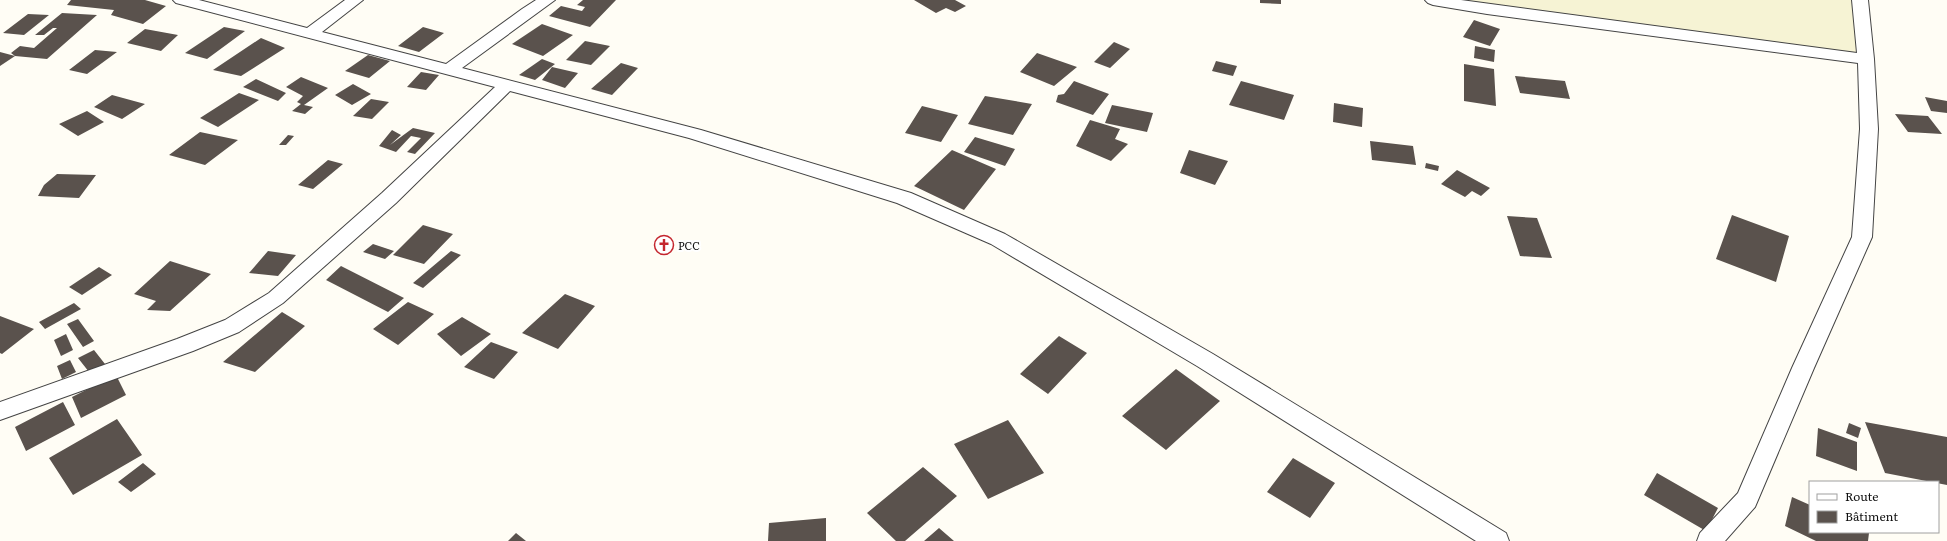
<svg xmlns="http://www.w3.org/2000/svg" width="1947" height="541" font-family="Literata,serif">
	<rect width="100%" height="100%" fill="#fffdf5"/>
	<!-- farmland -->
	<path fill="#f6f3d4" d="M1433 0H1860L1866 59Z"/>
	<!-- building -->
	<path fill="#5a524d" d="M71 0H145L166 6 143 24 111 15 114 10 67 5Z
		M583 0H616L590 27 549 16 561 6 582 11 585 7 577 5Z
		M914 0H955L966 6 955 12 946 8 936 13Z
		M1260 0H1281V4L1260 3Z
		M62 13 97 15 47 59 15 56 0 66V52L15 56 11 53 20 46 34 48 57 28H53L44 35H35Z
		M28 14 49 15 24 35 3 33Z
		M1474 20 1500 29 1490 46 1463 37Z
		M542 24 573 35 543 56 512 44Z
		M224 27 245 31 207 59 185 53Z
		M423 27 444 33 419 52 398 46Z
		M145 29 178 35 161 51 127 43Z
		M261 38 285 48 241 76 213 70Z
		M585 41 610 46 591 65 566 60Z
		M1114 42 1130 49 1110 68 1094 62Z
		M1475 46 1495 50 1494 62 1474 58Z
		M95 50 117 52 87 74 69 70Z
		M1037 53 1077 67 1054 86 1020 72Z
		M368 55 390 61 369 78 345 71Z
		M542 59 555 64 535 80 519 75Z
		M1216 61 1237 66 1233 76 1212 71Z
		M621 63 638 68 612 95 591 89Z
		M1464 64 1494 69 1496 106 1464 101Z
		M552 67 578 73 565 88 542 80Z
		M421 72 439 75 426 90 407 87Z
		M1515 76 1565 81 1570 99 1520 93Z
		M301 77 328 88 304 105 313 107 305 114 292 111 301 104 297 102 303 96 286 87Z
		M256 79 286 93 278 101 243 87Z
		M1074 81 1109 94 1093 115 1056 102 1058 95 1064 94Z
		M1241 81 1294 95 1284 120 1229 105Z
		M353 84 371 94 352 105 335 95Z
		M239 93 259 100 218 127 200 118Z
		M112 95 145 104 122 119 94 107Z
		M985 96 1032 104 1013 135 968 124Z
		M1925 97 1947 101V113L1931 111Z
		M371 99 389 102 372 119 353 116Z
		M1334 103 1363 108 1362 127 1333 122Z
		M1112 105 1153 113 1147 132 1105 123Z
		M922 106 958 115 941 142 905 133Z
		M87 111 104 122 78 136 59 124Z
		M1895 114 1928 116 1942 134 1908 132Z
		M1090 120 1120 129 1115 139 1128 144 1111 161 1076 146Z
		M413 128 435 133 415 154 407 152 421 138 411 136 396 152 379 146 392 130 401 135 390 145Z
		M200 132 238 140 205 165 169 155Z
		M288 135 294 136 286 145H279Z
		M975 137 1015 149 1005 166 964 152Z
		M1370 141 1413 146 1416 165 1372 160Z
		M952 150 996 169 964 210 914 186Z
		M1189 150 1228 161 1215 185 1180 173Z
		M328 160 343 164 313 189 298 185Z
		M1426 163 1439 166 1438 171 1425 168Z
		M1457 170 1490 188 1481 196 1472 191 1465 197 1441 184Z
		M57 174 96 175 79 198 38 196 44 185Z
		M1732 215 1789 236 1776 282 1716 259Z
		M1507 216 1537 218 1552 258 1520 256Z
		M423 225 453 234 424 264 393 255Z
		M373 244 394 251 385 259 363 252Z
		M268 251 296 255 278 276 249 273Z
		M451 251 461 255 423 288 413 283Z
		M170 261 211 274 170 311 147 310 156 301 134 294Z
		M341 266 404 298 388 312 326 280Z
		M99 267 112 275 82 295 69 287Z
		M565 294 595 306 558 349 522 333Z
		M408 302 434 314 398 345 373 329Z
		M74 303 81 309 45 329 39 322Z
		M282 312 305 326 255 372 223 362Z
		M0 316 34 329 2 354 0 353Z
		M462 317 491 334 461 356 437 334Z
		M78 319 94 341 83 347 67 324Z
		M66 334 73 350 61 356 54 340Z
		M1059 336 1087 353 1048 394 1020 374Z
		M491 342 518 352 494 379 464 367Z
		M94 350 105 364 89 372 78 358Z
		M70 360 76 372 62 379 57 366Z
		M1176 369 1220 401 1166 450 1122 416Z
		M116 375 126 395 81 418 72 397Z
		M63 402 75 425 26 451 15 427Z
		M117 419 142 455 73 495 49 458Z
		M1008 420 1044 473 988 499 954 444Z
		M1865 422 1947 437V485L1885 473Z
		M1849 423 1861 428 1858 438 1846 433Z
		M1818 428 1857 442V471L1816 456Z
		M1293 458 1335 483 1310 518 1267 492Z
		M143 463 156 474 131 492 118 482Z
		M923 467 957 496 905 541H896L867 513Z
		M1657 473 1718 508 1706 531 1644 495Z
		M1792 497 1810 505V532H1867L1869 533 1868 541H1816L1785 526Z
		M826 518V541H768L769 523Z
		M939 528 954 541H924Z
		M516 533 526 541H508Z"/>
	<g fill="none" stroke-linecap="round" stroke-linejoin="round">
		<defs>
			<path id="minor" d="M173 0H199L307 28 345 0H363L322 32 446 64 522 9 536 0H555L462 68 701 130 911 193 1005 234 1213 354 1506 533 1509 541H1476L1197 366 991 244 897 203 689 138 510 91 396 203 283 303 239 332 193 351 0 420V402L177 339 225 320 269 293 382 193 495 87 176 3Z
				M1425 0H1461L1857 53 1852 0H1868L1874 59 1878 129 1872 237 1814 368 1755 507 1725 541H1697L1700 533 1738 493 1792 368 1852 237 1860 129 1858 63 1487 14 1433 5 1428 3Z"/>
		</defs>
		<!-- minor casing -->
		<use href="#minor" stroke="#444" stroke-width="2"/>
		<!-- minor -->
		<use href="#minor" fill="#fff" fill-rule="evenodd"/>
	</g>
	<!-- icons -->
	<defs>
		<symbol id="church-ring" viewBox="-11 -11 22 22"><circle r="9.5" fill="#fff" stroke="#c4262e" stroke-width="1.5"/><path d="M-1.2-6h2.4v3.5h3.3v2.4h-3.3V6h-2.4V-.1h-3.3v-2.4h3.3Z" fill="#c4262e"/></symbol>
	</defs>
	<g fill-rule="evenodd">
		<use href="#church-ring" x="653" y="234" width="22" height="22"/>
	</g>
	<g text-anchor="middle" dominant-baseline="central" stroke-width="4" stroke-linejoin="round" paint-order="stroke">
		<!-- poi labels -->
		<g font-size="11" fill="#111" stroke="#fff" text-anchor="start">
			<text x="678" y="245">PCC</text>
		</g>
	</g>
	<!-- legend -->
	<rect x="1809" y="481" width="130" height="52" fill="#ffffff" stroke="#a0a0a0"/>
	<rect x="1817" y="494" width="20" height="6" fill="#ffffff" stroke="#a0a0a0"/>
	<text x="1845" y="501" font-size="12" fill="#111111">Route</text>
	<rect x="1817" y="511" width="20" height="12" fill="#5a524d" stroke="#a0a0a0"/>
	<text x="1845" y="521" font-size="12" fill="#111111">Bâtiment</text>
</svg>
